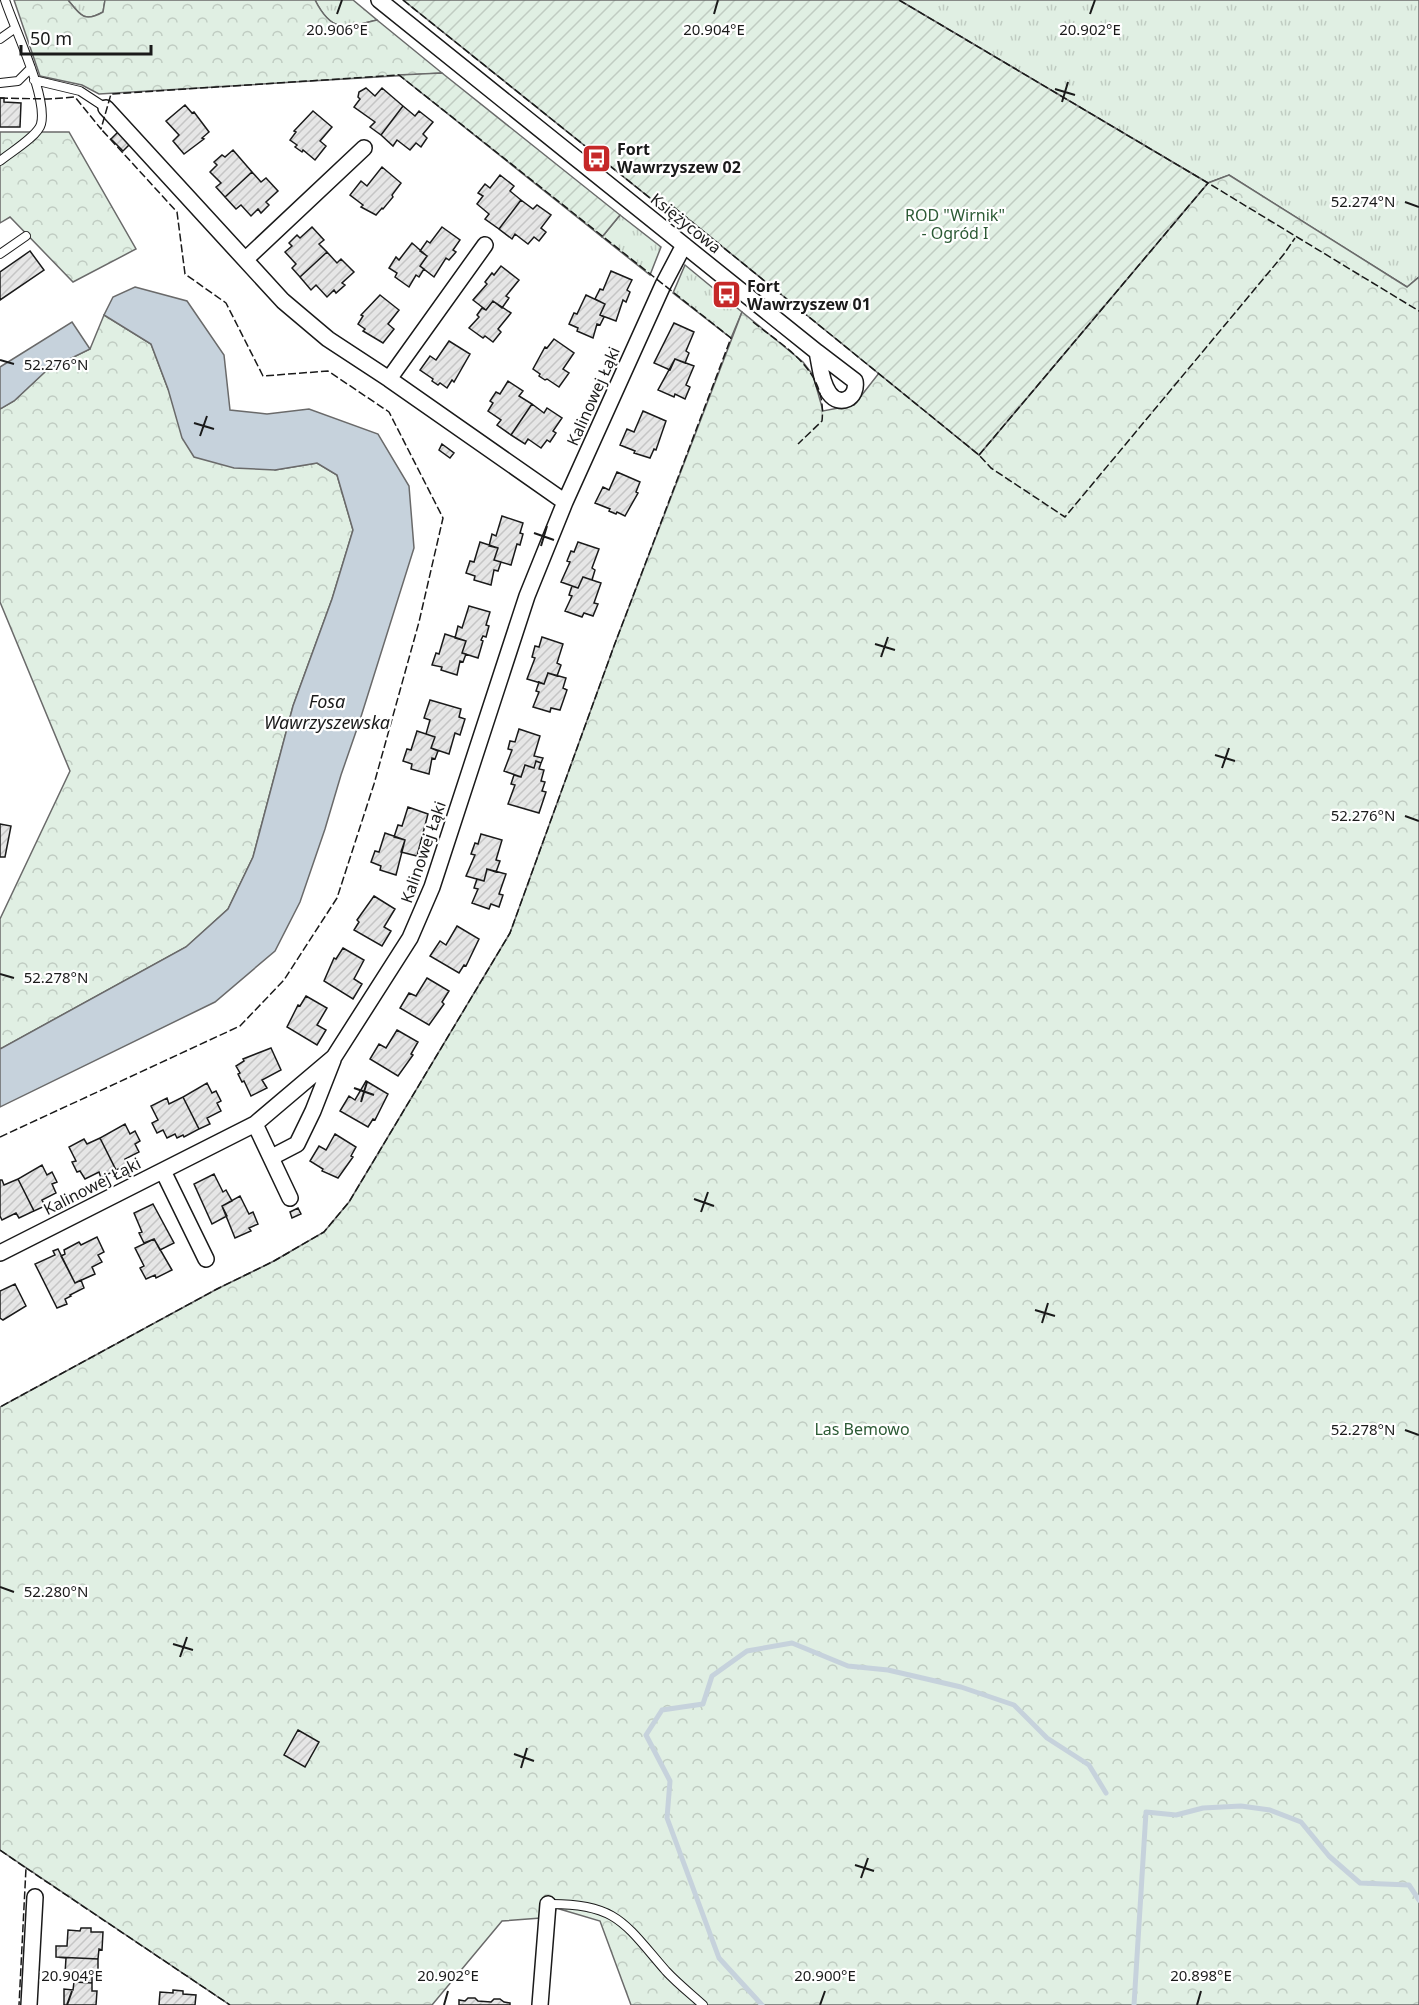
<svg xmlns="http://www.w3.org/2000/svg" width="1419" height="2005" font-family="'Noto Sans',sans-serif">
	<defs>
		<pattern id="grass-tufts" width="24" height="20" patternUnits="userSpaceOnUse" patternTransform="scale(1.5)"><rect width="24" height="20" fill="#e0efe3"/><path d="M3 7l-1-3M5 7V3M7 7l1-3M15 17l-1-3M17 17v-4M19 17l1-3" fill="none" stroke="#c0ccc2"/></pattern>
		<pattern id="forest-crowns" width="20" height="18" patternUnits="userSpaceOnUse" patternTransform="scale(1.5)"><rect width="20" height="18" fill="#e0efe3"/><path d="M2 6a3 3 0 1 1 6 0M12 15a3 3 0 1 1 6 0" fill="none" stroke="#c0ccc2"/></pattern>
		<pattern id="garden-furrows" width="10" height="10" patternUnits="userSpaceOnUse" patternTransform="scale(1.5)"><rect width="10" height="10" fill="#e0efe3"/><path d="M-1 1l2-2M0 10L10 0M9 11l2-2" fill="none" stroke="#c0ccc2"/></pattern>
		<pattern id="building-hatch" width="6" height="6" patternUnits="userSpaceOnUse" patternTransform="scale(1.5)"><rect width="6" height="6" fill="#e6e6e6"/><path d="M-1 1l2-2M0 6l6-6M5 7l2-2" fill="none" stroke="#c5c5c5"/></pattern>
	</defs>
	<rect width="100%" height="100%" fill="#fff"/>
	<!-- grass -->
	<path fill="url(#grass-tufts)" stroke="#6a6a6a" stroke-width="1.5" d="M68 0H105L103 12C84 23 80 15 68 0Z
		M315 0H353L377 20C346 28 332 34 315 0Z
		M899 0H1419V277L1407 287 1229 175 1208 183Z
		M620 215 661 247 650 275 602 237Z
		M685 265 742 312 731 338 673 293Z"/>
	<!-- forest -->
	<path fill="url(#forest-crowns)" stroke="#6a6a6a" stroke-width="1.5" d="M14 0H68C80 15 84 23 103 12L105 0H315C332 34 346 28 377 20L442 73 99 94 82 85 40 76Z
		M0 132H69L136 249 73 282 10 217 0 223Z
		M1229 175 1407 287 1419 277V2005H631L600 1921 556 1908 554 1917 502 1921 432 2005H230L0 1850V1407L217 1289 274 1261 324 1232 349 1202 510 933 614 646 742 312 803 362 813 375 823 411 854 405 879 373 979 455 1208 183Z
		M104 315 151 344 168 389 275 470 317 463 337 475 353 530 332 599 293 706 253 857 228 909 186 947 0 1049V919L70 771 0 602V409L14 401 47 370 90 349Z"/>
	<!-- garden -->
	<path fill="url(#garden-furrows)" stroke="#6a6a6a" stroke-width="1.5" d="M403 0H899L1208 183 979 455 671 205 650 198Z
		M442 73 620 215 602 237 399 75Z"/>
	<!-- water -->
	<path fill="#c6d2dc" stroke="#6a6a6a" stroke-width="1.5" d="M135 287 187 301 224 355 230 410 267 414 309 409 378 434 409 486 414 548 359 723 341 775 325 829 300 902 275 951 215 1002 0 1107V1049L186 947 228 909 253 857 293 706 332 599 353 530 337 475 317 463 275 470 234 468 194 457 182 438 168 389 151 344 104 315 113 297Z
		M72 322 90 349 47 370 14 401 0 409V367Z"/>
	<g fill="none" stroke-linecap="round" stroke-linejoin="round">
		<!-- stream -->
		<path stroke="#c6d2dc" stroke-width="5" d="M762 2005 719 1958 667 1818 670 1781 646 1735 662 1710 703 1704 712 1676 747 1651 792 1643 848 1666 888 1670 961 1687 1014 1705 1047 1738 1089 1765 1106 1793
			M1134 2005 1146 1812 1176 1815 1203 1808 1241 1806 1270 1810 1301 1822 1329 1856 1360 1883 1409 1885 1419 1900"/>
	</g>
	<!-- building -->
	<path fill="url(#building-hatch)" stroke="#1a1a1a" stroke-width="1.5" d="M366 88 375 96 382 88 403 106 381 135 370 127 375 122 354 107 360 99 358 97 359 92Z
		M0 98H4V102L21 103 20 127H0Z
		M185 105 192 113 194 112 209 132 202 138 204 139 184 154 173 141 179 135 166 121Z
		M403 106 415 116 419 111 433 122 423 134 427 138 421 147 416 143 410 150 397 140 393 146 381 135Z
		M313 111 332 127 320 141 326 146 315 160 303 150 302 152 295 147 297 145 290 140 296 132 294 131Z
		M119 131 131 143 123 151 111 139Z
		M233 150 252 172 225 197 216 187 221 183 210 172 217 165 214 162 222 155 225 157Z
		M382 167 401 183 392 195 393 197 383 209 382 208 376 215 361 207 363 205 350 195 361 181 367 186Z
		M252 172 261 182 266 178 278 191 266 202 269 205 261 213 258 209 251 216 241 205 236 209 225 197Z
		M500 175 514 186 510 191 521 200 499 229 485 219 489 214 477 204 483 196 478 193 485 184 490 188Z
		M521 200 533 209 537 205 551 215 541 228 546 232 539 241 534 237 528 244 515 234 512 239 499 229Z
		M312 227 324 240 319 244 327 252 300 277 292 268 296 264 285 252 292 246 289 243 297 235 300 238Z
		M442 227 460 240 453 250 456 252 449 260 446 258 434 277 420 266 427 256 420 251 427 241 430 243Z
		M412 243 427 256 420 266 424 269 419 277 416 275 409 287 395 277 397 273 389 268 396 257 399 260Z
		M30 251 44 270 0 300V272Z
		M327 252 337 263 341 259 354 272 342 283 345 285 336 293 334 290 327 297 316 285 311 290 300 277Z
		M501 266 519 280 506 296 509 298 502 308 493 301 486 310 473 300 487 284 485 282 492 273 494 275Z
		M611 271 632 280 627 290 630 292 626 302 623 300 616 321 600 315 605 304 595 299 600 289 603 290Z
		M380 295 399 310 388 324 394 329 383 343 363 331 365 329 358 324 363 316 361 315Z
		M586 295 605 304 600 315 604 317 600 325 597 324 593 338 577 331 578 328 569 324 574 313 577 314Z
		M493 301 511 313 498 329 501 332 493 342 485 336 483 338 469 328 479 317 477 315 482 308 486 310Z
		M674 323 694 332 686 351 689 353 685 363 675 359 670 370 654 363Z
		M554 339 574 353 563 369 569 373 559 387 547 379 545 380 539 376 540 374 533 369 545 347 547 348Z
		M449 341 470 354 454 382 452 380 447 388 440 383 438 385 432 381 433 379 420 370 430 356 436 360Z
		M675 359 694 366 686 385 690 387 685 399 675 394 674 397 658 390Z
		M508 381 523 391 519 396 532 404 511 435 497 425 501 420 488 411 493 403 490 401 496 392 500 394Z
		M532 404 544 413 547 408 562 418 553 431 556 433 550 442 547 440 541 448 528 439 525 444 511 435Z
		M643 411 666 421 656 450 654 449 650 458 634 453 635 451 620 445 627 429 634 432Z
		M442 444 454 453 450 458 439 450Z
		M617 472 640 482 636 492 638 493 625 516 617 512 616 514 609 511 610 509 595 503 603 487 609 490Z
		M502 516 523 523 520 533 523 534 520 545 517 544 511 565 494 560 498 548 489 546 492 534 496 536Z
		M480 542 498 548 494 560 501 562 498 571 494 570 491 585 474 580 475 576 466 573 470 561 474 562Z
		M578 542 599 549 592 568 595 570 592 580 583 577 578 588 561 582 570 562 567 561 571 551 574 552Z
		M583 577 601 583 594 603 598 604 593 616 584 613 582 617 565 611 572 596 569 595 572 586 578 588Z
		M469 606 490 612 486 625 489 626 486 637 483 636 481 640 483 641 478 658 462 653 466 641 455 638 458 626 462 628Z
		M445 634 466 641 462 653 466 654 463 662 460 661 457 675 441 670 442 667 432 665 436 653 439 654Z
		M542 637 563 644 557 663 561 665 557 676 548 673 544 684 527 679 535 658 532 657 535 646 539 647Z
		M548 673 566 678 563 688 567 690 560 710 551 708 550 712 533 707 539 692 536 691 539 682 544 684Z
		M430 700 461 709 459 717 465 719 460 735 455 733 449 754 431 748 435 737 426 734 430 720 424 718Z
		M519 729 540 736 534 756 543 758 541 763 536 761 534 768 525 765 521 777 504 771 512 750 508 749 510 741 515 742Z
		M417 731 435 737 431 748 438 751 435 759 432 758 429 774 411 769 412 764 403 761 407 749 411 750Z
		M536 761 541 763 539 769 544 770 541 781 545 782 542 791 546 792 539 813 508 804 515 785 511 784 514 775 521 777 525 765 534 768Z
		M408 807 428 814 417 856 401 852 405 840 394 837 398 825 402 826Z
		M0 824 11 826 5 857H0Z
		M385 833 405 840 396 875 380 870 381 866 371 862 375 851 379 852Z
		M481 834 502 840 496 860 500 861 496 872 487 869 484 881 466 876 475 855 471 854 475 843 478 844Z
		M487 869 506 874 499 894 503 895 499 907 491 904 489 909 472 903 478 889 474 888 477 879 484 881Z
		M374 896 395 909 384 927 391 931 382 946 354 930 359 922 357 920Z
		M457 926 479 939 466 966 464 965 459 973 430 956 440 941 446 945Z
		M343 948 364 960 354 979 362 984 353 999 324 981 334 958 336 959Z
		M427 978 449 991 442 1002 444 1004 429 1025 400 1008 409 993 416 996Z
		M306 996 327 1008 317 1025 326 1030 317 1045 287 1027 298 1005 300 1006Z
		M397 1030 418 1042 411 1054 413 1055 398 1076 370 1059 379 1044 386 1048Z
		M271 1048 281 1070 262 1080 267 1088 251 1096 244 1081 242 1082 238 1074 240 1073 236 1066 244 1061 243 1059Z
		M366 1081 388 1094 375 1120 373 1119 368 1127 340 1111 349 1096 355 1100Z
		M207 1083 212 1093 216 1091 221 1101 217 1103 221 1111 207 1118 210 1124 199 1129 183 1097Z
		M183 1097 199 1129 184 1137 183 1135 177 1138 175 1134 167 1138 163 1130 157 1133 152 1123 158 1120 151 1106 167 1098 169 1104Z
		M125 1124 130 1134 135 1131 140 1141 135 1144 139 1152 125 1159 128 1165 116 1170 100 1138Z
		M335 1134 356 1147 351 1156 353 1157 338 1178 322 1171 323 1169 310 1161 319 1146 326 1150Z
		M100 1138 116 1170 101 1178 99 1172 85 1179 80 1171 77 1172 72 1162 76 1161 69 1147 84 1139 87 1144Z
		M42 1165 47 1175 52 1172 57 1182 52 1184 56 1193 42 1200 45 1206 34 1211 18 1179Z
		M214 1174 223 1192 226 1190 232 1201 222 1206 227 1216 212 1224 194 1184Z
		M18 1179 34 1211 19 1218 16 1213 2 1220 0 1216V1180H2L4 1185Z
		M240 1196 249 1214 253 1212 258 1224 249 1228 251 1231 235 1238 222 1206Z
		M153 1204 174 1243 160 1250 154 1239 144 1243 139 1233 142 1232 134 1213Z
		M298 1208 301 1214 292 1218 290 1212Z
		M97 1237 104 1252 98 1255 102 1262 92 1267 95 1274 75 1283 61 1256 65 1254 64 1250 79 1242 81 1245Z
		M154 1239 172 1270 156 1278 155 1275 146 1279 140 1268 144 1266 135 1248Z
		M58 1249 75 1283 81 1280 84 1288 70 1295 71 1296 65 1299 67 1304 57 1308 35 1264 55 1255 53 1251Z
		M15 1284 26 1306 3 1320 0 1318V1291Z
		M298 1730 319 1742 305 1767 284 1755Z
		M81 1928H91V1932H103L102 1950 99 1949 98 1959 56 1957V1946H67L68 1930 80 1931Z
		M56 1957 98 1959V1976L92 1975V1983L74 1982V1974H65L66 1958Z
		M74 1982 92 1983V1991H97L96 2005H64V1989L73 1990Z
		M173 1990 183 1991V1994L196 1995 195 2005H159L160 1992 173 1993Z
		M468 1998H475L478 2001 491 2002 494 1999H500L504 2002 510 2003V2005H459V2000L465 2001Z"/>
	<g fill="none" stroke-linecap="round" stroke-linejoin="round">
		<defs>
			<path id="lane" d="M0 39 14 29
				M34 80 80 91 106 108
				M0 83 18 81 31 68
				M0 161C11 152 38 136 41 124 48 97 14 28 5 0
				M0 254 26 236
				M548 1904C617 1903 625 1924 666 1971 677 1983 691 1994 703 2005"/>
			<path id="street" d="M379 0 817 352C820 365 821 382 829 393 840 408 858 398 855 381L817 352
				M106 108 283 301 328 339 389 379 565 502
				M246 259 364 148
				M389 379 485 245
				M255 1124 290 1198
				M272 1157 297 1144 313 1111 333 1060
				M163 1171 206 1259
				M0 1253 255 1124 334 1057 410 938 432 887 527 596 565 502 663 285 684 245
				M29 2005 35 1897
				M540 2005 548 1904"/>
		</defs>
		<!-- lane casing -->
		<use href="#lane" stroke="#1a1a1a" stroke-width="10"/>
		<!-- street casing -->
		<use href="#street" stroke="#1a1a1a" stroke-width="18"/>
		<!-- lane -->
		<use href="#lane" stroke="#fff" stroke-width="8"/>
		<!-- street -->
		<use href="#street" stroke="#fff" stroke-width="15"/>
		<!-- fence -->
		<path stroke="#1a1a1a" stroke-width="1.5" stroke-dasharray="8 3" stroke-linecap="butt" d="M403 0 650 198 671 205 979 455 991 468 1065 517 1284 254 1295 238
			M899 0 1208 183 1419 311
			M0 98 48 99 75 97 101 129 111 94 399 75 731 338 614 646 510 933 349 1202 324 1232 274 1261 217 1289 0 1407
			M753 322C787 349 827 370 822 421L798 444
			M979 455 1208 183
			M0 1137 240 1026 284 980 337 898 374 784 419 622 443 518 389 412 328 371 263 376 226 303 185 274 177 212 101 129
			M0 1850 26 1868 19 2005
			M26 1868 230 2005"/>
	</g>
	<!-- ticks -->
	<path fill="none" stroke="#1a1a1a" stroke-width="2" d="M337 14 342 0M714 14 718 0M1090 14 1095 0M1055 89 1075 95M1062 102 1068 82M1405 202 1419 207M0 360 14 364M194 423 214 429M200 436 207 416M534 533 554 540M541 546 547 526M875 644 895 650M881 657 888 637M1215 755 1235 761M1222 768 1229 748M1405 816 1419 821M0 974 14 978M354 1088 374 1095M361 1102 367 1082M694 1199 714 1206M701 1212 708 1192M1035 1310 1055 1316M1042 1323 1048 1303M1405 1430 1419 1435M0 1587 14 1592M173 1644 193 1650M180 1657 187 1637M514 1754 534 1761M521 1768 527 1748M855 1865 874 1871M861 1878 868 1858M67 2005 72 1991M444 2005 448 1991M820 2005 825 1991M1197 2005 1201 1991"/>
	<!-- icons -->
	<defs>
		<symbol id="bus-square" viewBox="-11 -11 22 22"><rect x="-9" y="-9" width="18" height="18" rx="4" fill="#c62828" stroke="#fff"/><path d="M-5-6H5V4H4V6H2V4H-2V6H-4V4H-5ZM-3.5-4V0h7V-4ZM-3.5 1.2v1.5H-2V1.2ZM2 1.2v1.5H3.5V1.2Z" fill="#fff"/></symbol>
	</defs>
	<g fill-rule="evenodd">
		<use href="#bus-square" x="580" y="142" width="33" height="33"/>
		<use href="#bus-square" x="710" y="278" width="33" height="33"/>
	</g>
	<g text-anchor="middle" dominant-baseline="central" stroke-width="4.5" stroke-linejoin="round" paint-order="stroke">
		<!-- poi labels -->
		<g font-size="16" font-weight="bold" fill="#1a1a1a" stroke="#fff" text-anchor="start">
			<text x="617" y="149">Fort<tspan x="617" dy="18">Wawrzyszew 02</tspan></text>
			<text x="747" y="286">Fort<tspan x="747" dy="18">Wawrzyszew 01</tspan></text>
		</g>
		<!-- park labels -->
		<g font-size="16" fill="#2b5a34" stroke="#fff">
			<text x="955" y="215">ROD "Wirnik"<tspan x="955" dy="18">- Ogród I</tspan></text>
			<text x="862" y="1429">Las Bemowo</text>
		</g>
		<!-- street labels -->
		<g font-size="16" fill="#1a1a1a" stroke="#fff">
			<text transform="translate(686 223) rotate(39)">Księżycowa</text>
			<text transform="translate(593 396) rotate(-66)">Kalinowej Łąki</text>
			<text transform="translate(423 852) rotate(-71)">Kalinowej Łąki</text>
			<text transform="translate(92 1186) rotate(-27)">Kalinowej Łąki</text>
		</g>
		<!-- water labels -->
		<g font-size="18" font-style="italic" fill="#1a1a1a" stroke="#fff">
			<text x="327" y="701">Fosa<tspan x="327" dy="21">Wawrzyszewska</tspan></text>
		</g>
	</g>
	<g font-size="15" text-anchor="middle" fill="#1a1a1a" stroke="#fff" stroke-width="4.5" stroke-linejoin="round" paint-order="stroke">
		<text x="337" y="35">20.906°E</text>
		<text x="714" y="35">20.904°E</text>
		<text x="1090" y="35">20.902°E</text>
		<text x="1363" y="207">52.274°N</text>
		<text x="56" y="370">52.276°N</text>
		<text x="1363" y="821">52.276°N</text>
		<text x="56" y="983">52.278°N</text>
		<text x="1363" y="1435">52.278°N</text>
		<text x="56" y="1597">52.280°N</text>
		<text x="72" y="1981">20.904°E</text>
		<text x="448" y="1981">20.902°E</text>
		<text x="825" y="1981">20.900°E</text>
		<text x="1201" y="1981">20.898°E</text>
	</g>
	<!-- scale -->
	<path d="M21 45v9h130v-9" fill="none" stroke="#1a1a1a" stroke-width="3"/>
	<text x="30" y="45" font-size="18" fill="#1a1a1a" stroke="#ffffff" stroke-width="4.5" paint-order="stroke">50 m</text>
</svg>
